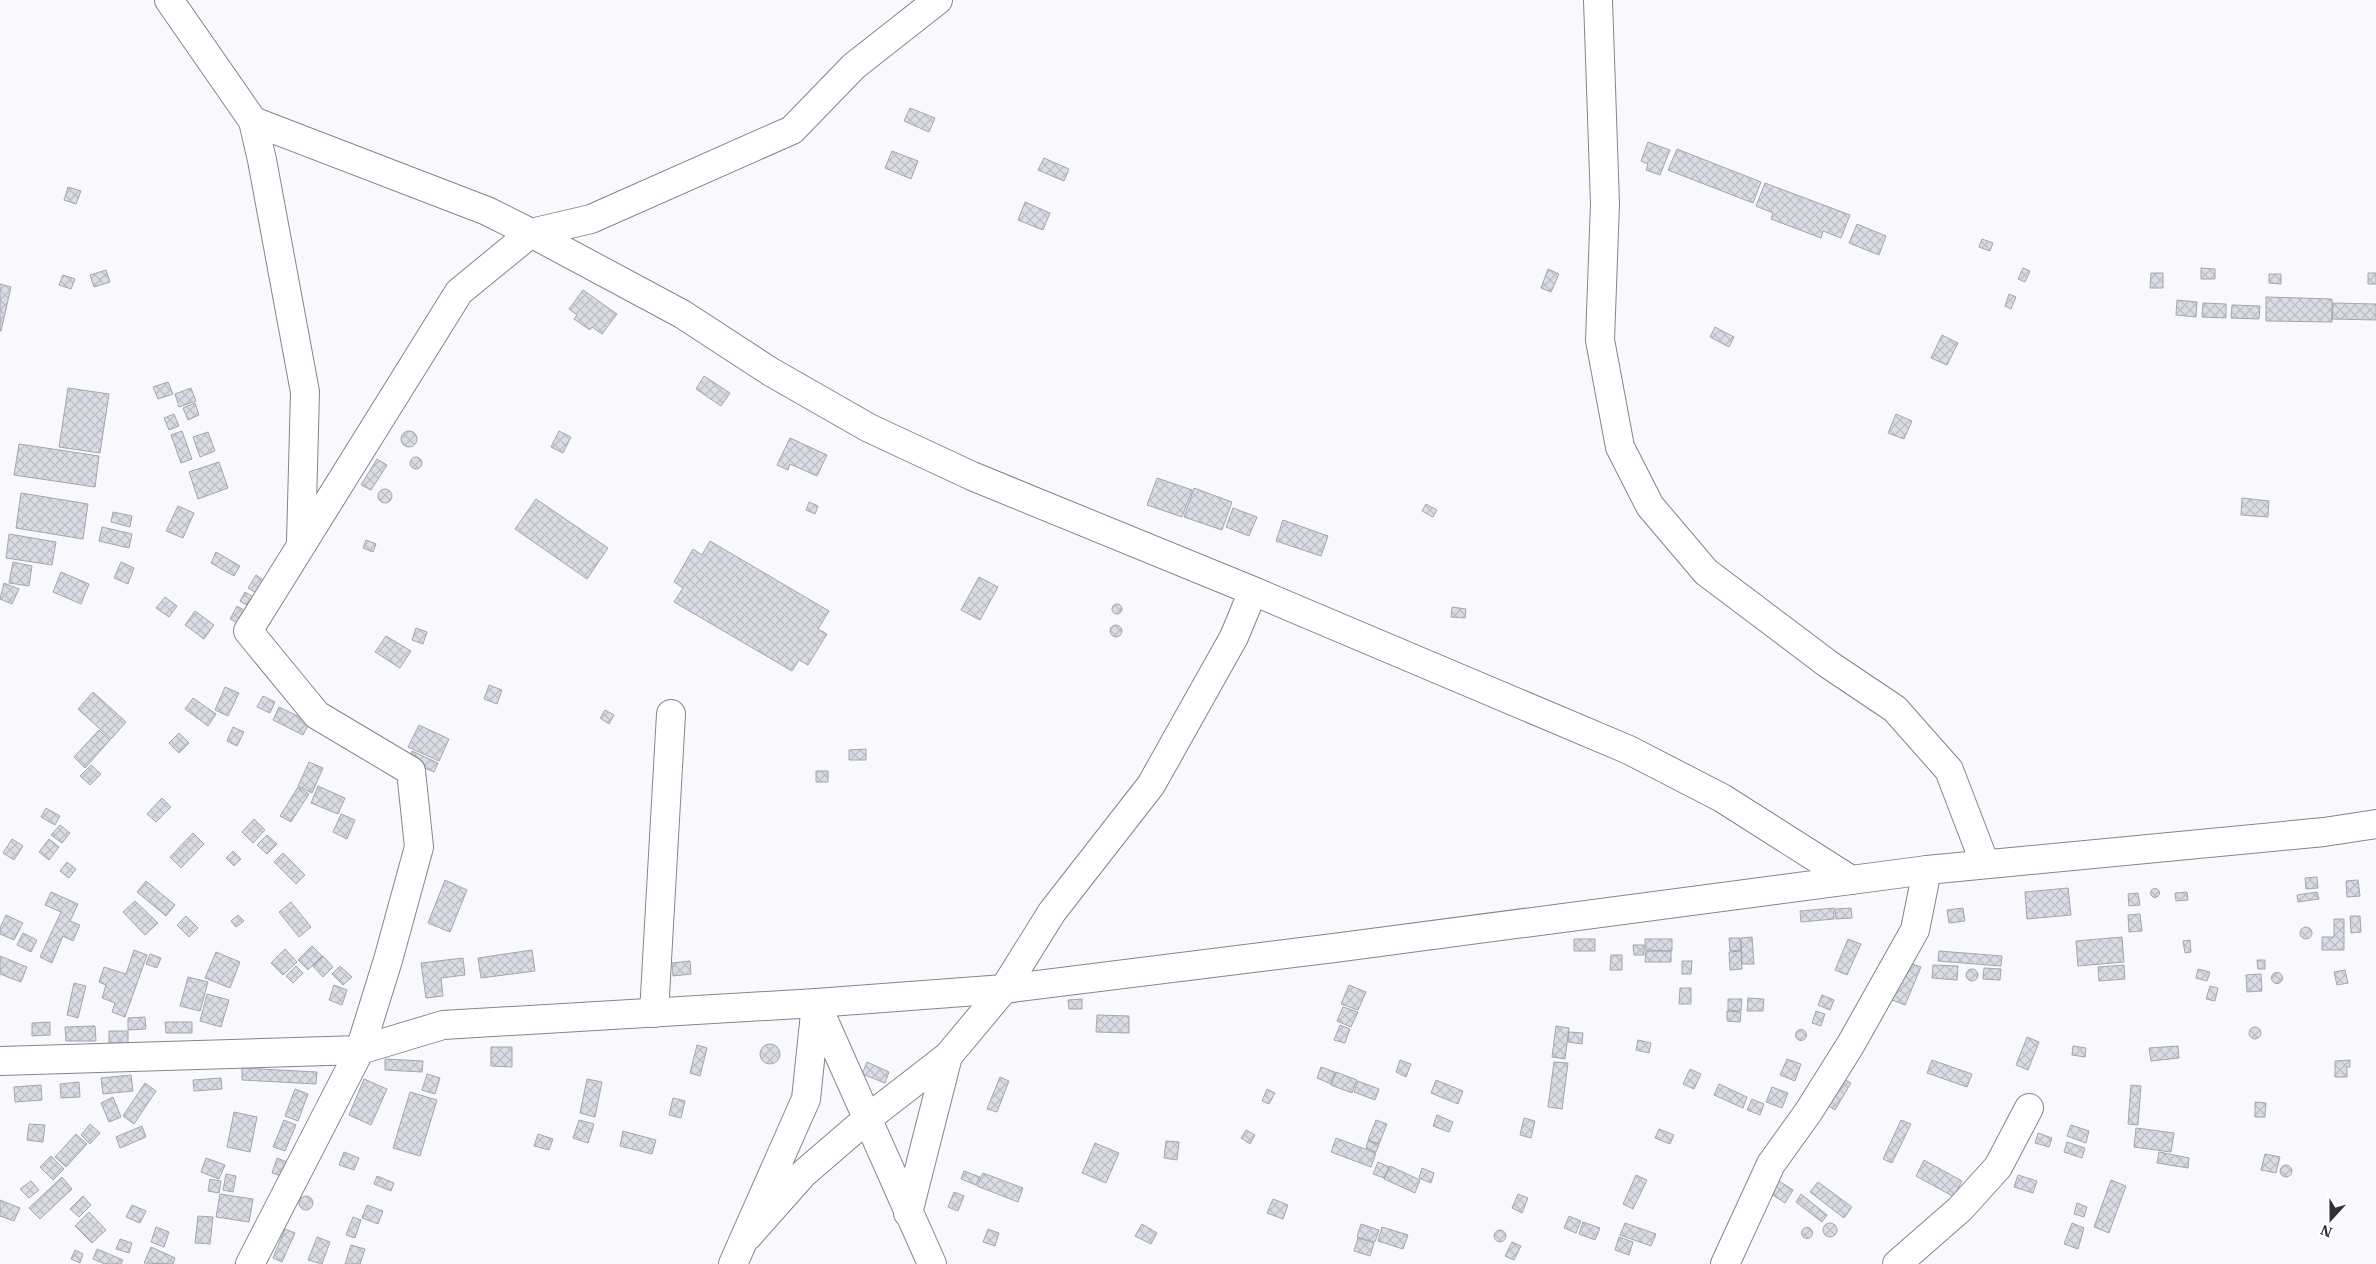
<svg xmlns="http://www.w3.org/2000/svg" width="2376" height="1264" font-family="'IBM Plex Serif',serif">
	<defs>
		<pattern id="building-cross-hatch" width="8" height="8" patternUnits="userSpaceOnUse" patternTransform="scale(1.25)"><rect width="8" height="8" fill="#dadce5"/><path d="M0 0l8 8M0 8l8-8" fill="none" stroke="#bbbdc5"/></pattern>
	</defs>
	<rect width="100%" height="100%" fill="#f9f9fd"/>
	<!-- building -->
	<path fill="url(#building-cross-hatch)" stroke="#a4a6af" d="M910 108 935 118 929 132 904 121Z
		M1648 142 1670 150 1660 175 1646 170 1648 164 1641 161Z
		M1677 149 1761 182 1753 203 1668 170Z
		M892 151 918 161 911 179 885 168Z
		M1044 158 1069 169 1064 181 1038 170Z
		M1765 183 1850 215 1841 238 1823 231 1821 238 1771 219 1773 213 1756 206Z
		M68 187 81 191 76 204 64 200Z
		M1025 202 1050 213 1043 230 1018 220Z
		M1857 224 1886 236 1879 255 1849 243Z
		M1982 239 1993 243 1990 251 1979 247Z
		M2023 268 2030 271 2025 282 2018 279Z
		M2201 268 2215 269V279H2201Z
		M1548 269 1559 274 1551 292 1541 288Z
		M106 270 110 282 94 287 90 275Z
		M2151 273H2163V288H2150Z
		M2368 273H2376V284H2368Z
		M2269 274H2281V284L2269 283Z
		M63 275 75 279 71 289 59 285Z
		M0 284 11 287 1 331H0Z
		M583 290 617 314 602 334 592 327 590 330 574 319 577 315 569 309Z
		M2009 294 2016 297 2011 309 2005 306Z
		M2266 297 2332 299V322L2266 321Z
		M2177 300 2197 302 2196 317 2176 315Z
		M2203 303 2226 304V318L2202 317Z
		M2333 303 2376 304V320L2332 319Z
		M2232 305 2260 306 2259 319 2231 318Z
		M1715 327 1734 337 1729 347 1710 337Z
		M1942 335 1958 343 1947 365 1931 358Z
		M704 376 730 393 721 406 696 389Z
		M168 382 173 394 158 399 153 387Z
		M68 388 109 394 100 453 59 447Z
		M191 388 196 401 179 407 175 394Z
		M195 403 199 415 188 420 183 408Z
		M174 414 179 426 169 430 164 418Z
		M1896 414 1912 421 1904 439 1888 433Z
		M182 431 192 459 181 463 171 435Z
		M559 431 571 437 563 453 551 447Z
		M401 439a8 8 0 1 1 16 0a8 8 0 1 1-16 0Z
		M208 432 215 451 200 457 193 437Z
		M790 438 827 455 817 476 790 464 788 470 777 465Z
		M19 444 99 456 95 487 14 475Z
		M410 463a6 6 0 1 1 12 0a6 6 0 1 1-12 0Z
		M377 459 387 465 371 490 361 485Z
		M219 462 228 488 198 499 189 472Z
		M1157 478 1192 490 1182 517 1147 505Z
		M1194 488 1232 502 1222 530 1184 517Z
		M378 496a7 7 0 1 1 14 0a7 7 0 1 1-14 0Z
		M21 493 88 504 83 539 16 528Z
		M2242 498 2269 501 2268 517 2241 515Z
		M536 499 608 548 587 579 515 529Z
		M809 502 818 506 815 514 806 510Z
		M1426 504 1437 510 1433 517 1422 511Z
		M178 506 194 513 183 538 166 531Z
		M1233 508 1257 517 1249 536 1226 527Z
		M113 512 132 516 130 527 111 522Z
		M1283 520 1328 536 1321 556 1276 541Z
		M102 527 132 534 129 548 99 541Z
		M9 534 56 542 52 565 6 558Z
		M366 540 376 544 373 552 363 548Z
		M710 541 829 611 818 629 827 634 808 665 799 660 792 671 674 602 683 588 674 582 693 549 702 555Z
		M216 552 240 566 234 576 211 563Z
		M13 562 32 566 29 586 9 583Z
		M121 562 134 568 128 584 114 578Z
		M61 572 89 584 81 604 53 592Z
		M256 575 266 582 258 594 248 588Z
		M979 577 998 587 980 620 961 610Z
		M4 583 19 589 12 604 0 599Z
		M245 592 255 598 250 607 240 601Z
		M165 597 177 606 169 617 156 608Z
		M1112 609a5 5 0 1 1 10 0a5 5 0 1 1-10 0Z
		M237 606 247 612 240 624 230 619Z
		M1452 607 1466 609 1465 618 1451 617Z
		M195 611 214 625 204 639 185 625Z
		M1110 631a6 6 0 1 1 12 0a6 6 0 1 1-12 0Z
		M416 628 427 632 423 644 412 640Z
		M386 636 411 651 400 668 375 652Z
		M489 685 502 690 497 704 484 699Z
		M225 687 239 693 228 716 215 710Z
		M93 692 126 722 111 739 78 709Z
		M263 696 275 702 270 713 257 707Z
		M193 698 216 714 208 726 185 709Z
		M279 707 310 722 303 735 273 720Z
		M605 710 614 715 609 724 600 718Z
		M419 725 449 739 439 761 408 747Z
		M233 727 244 732 237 746 227 741Z
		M99 730 110 740 85 768 74 757Z
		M179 733 189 743 179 753 169 743Z
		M866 749V760H849V750Z
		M412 751 438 763 434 772 408 761Z
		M309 762 323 768 312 793 298 786Z
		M91 765 101 774 90 785 80 776Z
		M816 771H828V782H816Z
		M318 786 345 798 338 814 311 803Z
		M298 787 309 794 291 822 280 816Z
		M162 798 171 807 156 822 147 814Z
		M46 808 60 816 55 825 41 817Z
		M341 814 355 820 347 839 333 832Z
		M254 819 265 830 253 843 242 832Z
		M60 825 70 833 62 843 51 835Z
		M193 833 204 844 181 868 170 857Z
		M267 835 277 844 267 854 257 845Z
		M12 839 23 846 14 860 3 853Z
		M49 839 59 847 49 860 39 852Z
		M233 851 241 859 234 866 226 858Z
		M283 853 305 875 296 884 274 862Z
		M67 862 76 869 69 878 60 871Z
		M2317 877 2318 888 2306 889 2305 878Z
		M445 880 467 890 450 932 428 923Z
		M2358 880 2360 896 2347 897 2346 881Z
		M146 881 175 905 166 916 137 892Z
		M2068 888 2071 915 2027 919 2025 892Z
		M2150.5 893a4.5 4.5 0 1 1 9 0a4.5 4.5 0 1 1-9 0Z
		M51 892 78 904 70 921 80 925 73 941 63 936 52 963 40 957 61 912 45 905Z
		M2187 892 2188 900 2176 901 2175 893Z
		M2317 892 2319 899 2298 902 2297 895Z
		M2138 893 2140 905 2129 906 2128 894Z
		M135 901 158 923 145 935 123 912Z
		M291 902 311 927 299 937 279 912Z
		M1834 908V919L1801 922 1800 911Z
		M1851 908 1852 918 1836 919 1835 909Z
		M1963 908 1965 921 1949 923 1947 910Z
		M2140 914 2142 931 2129 932 2128 915Z
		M6 915 23 923 14 940 0 934V928Z
		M238 915 244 921 236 927 231 921Z
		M186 916 198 928 189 937 177 925Z
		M2350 916H2360L2361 932 2351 933Z
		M2334 919H2344V950H2322V937H2334Z
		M2300 933a6 6 0 1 1 12 0a6 6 0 1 1-12 0Z
		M23 933 37 940 31 952 17 945Z
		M1752 937 1754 964H1742L1741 938Z
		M2122 937 2124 962 2078 966 2076 941Z
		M1729 938H1740L1741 950 1730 951Z
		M1574 939H1595V951H1574Z
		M1645 939H1672V951L1645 950Z
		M1848 939 1861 944 1847 975 1835 970Z
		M2190 940 2191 952 2185 953 2183 941Z
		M1633 945H1644V955H1634Z
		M312 946 322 956 308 970 298 960Z
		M285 949 297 962 283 975 271 963Z
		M134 950 147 955 125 1017 112 1012 115 1003 102 998 106 985 99 982 104 967 126 974Z
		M532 950 535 971 481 978 478 958Z
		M1646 951H1671V962H1645Z
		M1741 951 1742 969 1730 970 1729 952Z
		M1939 951 2002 956 2001 966 1938 961Z
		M216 952 240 962 230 988 205 978Z
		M150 954 161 958 157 968 146 964Z
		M1611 955H1622V970H1610Z
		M0 956 27 967 21 982 0 974Z
		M323 956 333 967 323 977 313 966Z
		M463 958 465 975 441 978 443 996 426 998 421 963Z
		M2257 960H2265V969H2258Z
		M690 961 691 974 673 976 672 963Z
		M1682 961H1692L1691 974H1682Z
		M1907 962 1921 967 1905 1005 1892 1000Z
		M1933 965 1958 966 1957 980 1932 978Z
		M2124 965 2125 979 2099 981 2098 967Z
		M296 966 303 973 293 983 286 976Z
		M340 966 352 977 343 985 332 974Z
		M1984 968 2001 969 2000 980 1983 979Z
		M1966 975a6 6 0 1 1 12 0a6 6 0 1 1-12 0Z
		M2198 969 2210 972 2207 981 2196 978Z
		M2345 970 2348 983 2337 985 2334 972Z
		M2271.5 978a5.5 5.5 0 1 1 11 0a5.5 5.5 0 1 1-11 0Z
		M2261 974 2262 991 2247 992 2246 975Z
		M188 977 208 982 200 1011 180 1006Z
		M74 983 86 986 78 1018 67 1015Z
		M334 985 347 990 342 1005 329 1000Z
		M1349 985 1366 992 1358 1010 1341 1004Z
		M2210 986 2218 988 2215 1001 2206 999Z
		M1680 988H1691V1004H1679Z
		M207 994 229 1000 221 1027 200 1021Z
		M1822 995 1834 1000 1830 1010 1818 1005Z
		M1748 998 1764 999 1763 1011H1747Z
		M1082 999V1009H1069L1068 1000Z
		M1728 999H1742L1741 1011 1728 1010Z
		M1343 1007 1358 1012 1351 1027 1337 1021Z
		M1727 1011 1741 1012 1740 1022 1727 1021Z
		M1816 1011 1825 1014 1821 1026 1812 1023Z
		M1097 1015 1129 1016V1033L1096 1032Z
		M145 1017 146 1029 128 1030V1018Z
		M50 1022V1035L32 1036V1023Z
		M165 1022H192V1033H166Z
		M1340 1025 1350 1029 1345 1043 1334 1040Z
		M95 1026 96 1041H66L65 1027Z
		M1556 1026 1569 1028 1565 1059 1552 1057Z
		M2249 1033a6 6 0 1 1 12 0a6 6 0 1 1-12 0Z
		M1795.5 1035a5.5 5.5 0 1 1 11 0a5.5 5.5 0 1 1-11 0Z
		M109 1031H128V1043H109Z
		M1569 1032 1583 1033 1582 1044 1568 1042Z
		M2027 1037 2039 1042 2028 1070 2016 1065Z
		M1638 1040 1651 1043 1649 1053 1636 1050Z
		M760 1054a10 10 0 1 1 20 0a10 10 0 1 1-20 0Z
		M697 1045 707 1048 700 1076 690 1073Z
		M2073 1046 2086 1048 2085 1057 2072 1055Z
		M2178 1046 2179 1058 2151 1061 2149 1048Z
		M491 1047H512V1067L491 1066Z
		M385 1059 423 1061 422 1072 385 1070Z
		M1787 1059 1801 1064 1795 1081 1780 1075Z
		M1400 1060 1411 1064 1406 1077 1396 1072Z
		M1932 1060 1972 1074 1967 1087 1927 1073Z
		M2350 1060V1067H2347V1077H2335V1061Z
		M867 1062 889 1072 885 1083 862 1074Z
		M1554 1062 1568 1063 1562 1109 1548 1107Z
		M1321 1067 1335 1072 1331 1084 1317 1078Z
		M242 1068 317 1072 316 1084 242 1080Z
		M1690 1069 1701 1074 1694 1089 1683 1084Z
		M1336 1072 1357 1080 1352 1093 1331 1085Z
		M427 1074 440 1078 435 1094 422 1090Z
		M131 1075 133 1091 103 1094 101 1078Z
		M1000 1077 1009 1081 997 1112 987 1109Z
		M1840 1077 1851 1083 1835 1110 1825 1104Z
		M221 1078 222 1089 194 1091 193 1080Z
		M364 1079 387 1089 371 1125 349 1115Z
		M587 1079 602 1082 595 1117 580 1113Z
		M1436 1080 1463 1091 1458 1104 1431 1093Z
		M1358 1081 1379 1089 1375 1100 1354 1092Z
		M79 1082 80 1097 61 1098 60 1084Z
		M145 1083 156 1091 134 1124 123 1116Z
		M1719 1084 1747 1097 1743 1108 1714 1095Z
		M41 1085 42 1100 15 1102 14 1087Z
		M2131 1085 2141 1086 2138 1125 2128 1124Z
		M1772 1087 1788 1093 1782 1108 1766 1102Z
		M295 1089 308 1094 298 1121 285 1116Z
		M1267 1089 1275 1093 1269 1104 1262 1101Z
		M410 1092 437 1100 420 1156 393 1148Z
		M113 1097 121 1117 109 1122 101 1103Z
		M673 1098 685 1101 681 1118 669 1115Z
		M1752 1099 1764 1104 1760 1115 1747 1110Z
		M2255 1102 2266 1103 2265 1117H2255Z
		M234 1112 257 1117 250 1152 227 1147Z
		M1437 1115 1453 1122 1449 1132 1433 1126Z
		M1524 1118 1535 1121 1531 1138 1520 1135Z
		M284 1120 296 1125 285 1151 273 1147Z
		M579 1120 594 1124 588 1143 573 1138Z
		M1376 1120 1387 1124 1379 1144 1368 1140Z
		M1901 1120 1911 1124 1892 1163 1883 1159Z
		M29 1124 45 1125 43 1142 27 1140Z
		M90 1124 100 1133 90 1144 81 1135Z
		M2071 1125 2089 1131 2086 1143 2067 1136Z
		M142 1126 146 1137 120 1148 116 1137Z
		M2136 1128 2174 1133 2171 1152 2134 1147Z
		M1659 1129 1674 1135 1670 1144 1655 1138Z
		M1246 1130 1255 1135 1250 1144 1241 1138Z
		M623 1131 656 1140 652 1154 620 1146Z
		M2038 1133 2052 1138 2049 1147 2035 1143Z
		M76 1134 87 1144 66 1167 55 1157Z
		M538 1134 553 1139 549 1150 534 1146Z
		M1336 1138 1376 1153 1371 1167 1331 1152Z
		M1166 1141 1179 1142 1177 1160 1164 1158Z
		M1368 1141 1379 1145 1376 1152 1366 1148Z
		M2067 1142 2085 1148 2082 1158 2064 1152Z
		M1095 1143 1119 1153 1106 1183 1082 1173Z
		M344 1152 359 1158 354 1170 339 1165Z
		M2159 1152 2189 1158 2188 1168 2157 1163Z
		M2265 1154 2280 1157 2276 1173 2261 1170Z
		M51 1156 64 1169 53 1180 40 1167Z
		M206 1158 225 1165 219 1179 201 1172Z
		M277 1158 287 1162 281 1176 272 1173Z
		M1924 1160 1962 1181 1954 1197 1916 1176Z
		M1378 1162 1389 1167 1384 1178 1373 1174Z
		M2280 1171a6 6 0 1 1 12 0a6 6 0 1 1-12 0Z
		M1390 1166 1420 1180 1415 1193 1384 1179Z
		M1422 1168 1434 1173 1431 1183 1419 1178Z
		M964 1171 980 1177 976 1185 961 1179Z
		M983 1173 1023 1188 1018 1202 977 1186Z
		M226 1174 236 1176 233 1192 223 1190Z
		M1636 1175 1647 1180 1633 1209 1623 1204Z
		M2018 1175 2037 1181 2033 1193 2014 1187Z
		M377 1176 394 1183 391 1191 374 1184Z
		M62 1177 72 1189 40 1219 29 1208Z
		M210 1179 221 1181 219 1193 208 1191Z
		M2111 1180 2126 1186 2109 1233 2094 1227Z
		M31 1181 39 1190 29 1198 20 1189Z
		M1779 1181 1793 1190 1785 1203 1771 1194Z
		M1818 1182 1852 1207 1844 1218 1810 1192Z
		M954 1192 964 1196 958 1211 948 1207Z
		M220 1194 253 1199 249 1222 216 1217Z
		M1518 1194 1528 1198 1522 1213 1512 1208Z
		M1801 1194 1827 1215 1822 1222 1796 1202Z
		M299 1203a7 7 0 1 1 14 0a7 7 0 1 1-14 0Z
		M83 1196 91 1205 79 1217 70 1209Z
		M1273 1199 1288 1205 1283 1219 1267 1213Z
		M0 1200 20 1208 14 1221 0 1216Z
		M2077 1203 2087 1207 2084 1217 2074 1214Z
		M132 1205 146 1211 140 1223 126 1217Z
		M367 1205 383 1211 378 1224 362 1218Z
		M89 1212 106 1230 92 1243 75 1226Z
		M198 1216 213 1217 210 1244 195 1243Z
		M1569 1216 1581 1221 1576 1233 1564 1228Z
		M353 1217 361 1220 355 1238 346 1235Z
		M1583 1222 1600 1228 1595 1240 1579 1234Z
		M1625 1223 1656 1234 1651 1246 1620 1235Z
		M2072 1223 2084 1228 2078 1249 2064 1244Z
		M1823 1230a7 7 0 1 1 14 0a7 7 0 1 1-14 0Z
		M1142 1224 1157 1233 1151 1244 1135 1236Z
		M1361 1224 1379 1230 1375 1242 1357 1237Z
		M156 1227 169 1232 164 1247 151 1242Z
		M1382 1227 1408 1235 1403 1249 1378 1241Z
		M1801.5 1233a5.5 5.5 0 1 1 11 0a5.5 5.5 0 1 1-11 0Z
		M285 1229 295 1233 282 1262 273 1258Z
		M988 1229 999 1233 995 1246 983 1242Z
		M1494 1236a6 6 0 1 1 12 0a6 6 0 1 1-12 0Z
		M317 1237 330 1242 322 1264 308 1260Z
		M1619 1237 1633 1242 1629 1255 1615 1250Z
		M1358 1238 1374 1243 1370 1256 1354 1251Z
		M120 1239 132 1243 129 1253 116 1249Z
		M1512 1242 1521 1246 1514 1260 1505 1256Z
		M351 1245 365 1249 360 1264H345Z
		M151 1247 175 1258 173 1264 144 1263Z
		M97 1249 123 1260 121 1264H105L93 1259Z
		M75 1250 83 1254 80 1263 71 1259Z"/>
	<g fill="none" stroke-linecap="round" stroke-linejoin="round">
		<defs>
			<path id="minor" d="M169 0 253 121 262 160 305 392 301 542
				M1598 0 1605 204 1600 340 1620 447 1650 506 1706 572 1828 664 1895 709 1949 770 1985 864
				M253 121 487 211 531 233 682 314 771 372 869 428 972 476 1253 591 1629 750 1722 798 1851 880
				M816 1003 932 1264
				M654 1013 671 714
				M908 1213 948 1056
				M748 1236 803 1174 868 1118 948 1056 1004 989 1052 912 1151 785 1234 637 1253 591
				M250 1264 360 1050 388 960 419 847 411 771 317 715 248 631 459 292 531 233 591 219 792 130 854 66 938 0
				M733 1264 806 1099 816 1004
				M1725 1264 1771 1164 1809 1111 1851 1044 1915 930 1927 870
				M1897 1264 1960 1209 1998 1167 2029 1108"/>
			<path id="major" d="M0 1061 360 1050 443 1025 816 1003 1004 989 1334 948 1927 870 2324 832 2376 824"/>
		</defs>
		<!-- minor casing -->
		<use href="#minor" stroke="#83858e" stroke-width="30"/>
		<!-- major casing -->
		<use href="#major" stroke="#83858e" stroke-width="30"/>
		<!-- minor -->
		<use href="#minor" stroke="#fff" stroke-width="28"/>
		<!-- major -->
		<use href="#major" stroke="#fff" stroke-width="28"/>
	</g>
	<!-- north arrow -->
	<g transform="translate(2331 1219) rotate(201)" stroke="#ffffff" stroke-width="4" paint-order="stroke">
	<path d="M0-4L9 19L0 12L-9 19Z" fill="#303134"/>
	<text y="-8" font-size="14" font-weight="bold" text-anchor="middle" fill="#303134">N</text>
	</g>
</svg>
